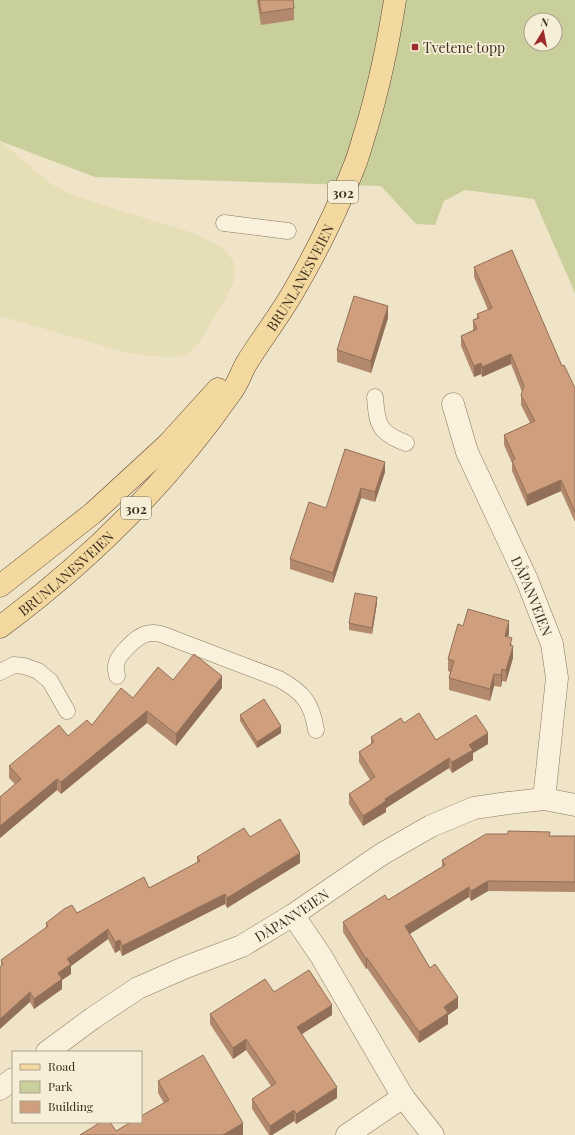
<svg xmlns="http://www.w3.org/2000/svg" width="575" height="1135" font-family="'Playfair Display',serif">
	<rect width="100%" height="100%" fill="#f0e4c8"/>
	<!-- farmland -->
	<path fill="#e6deb5" d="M0 141 51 184 66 192 96 203 193 233 219 246 228 253 235 265V275L233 283 225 300 198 344 187 355 178 357H160L128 353 0 316Z"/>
	<!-- green -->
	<path fill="#c9cf9b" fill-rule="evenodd" d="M0 0H575V293L534 199 465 190 444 201 435 225 416 224 381 186 95 177 0 141ZM531 20H555V44H531Z"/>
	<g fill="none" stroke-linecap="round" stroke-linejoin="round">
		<defs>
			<path id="service" d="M224 223 288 231
				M375 397C377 425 379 433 406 443
				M0 672 14 665 24 666 38 671 50 681 67 711
				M117 676C117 673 115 669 116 666 116 656 136 637 146 634 151 632 156 633 161 634L279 679C303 692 312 703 316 730"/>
			<g id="minor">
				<path id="s1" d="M453 404 467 452 527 580 552 644 557 678 544 799"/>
				<path d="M293 915 321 956 403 1097 433 1135"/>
				<path id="s2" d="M47 1052 93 1018 138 988 186 967 242 946 293 915 382 854 431 826 474 808 508 803 544 799 575 805"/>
				<path d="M0 1089 13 1079"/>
				<path d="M347 1135 403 1097"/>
			</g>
			<g id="primary">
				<path d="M0 586 93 513 168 444 218 389"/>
				<path id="s3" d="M0 627C89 561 169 482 232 391 238 383 241 373 246 364 262 338 281 314 296 287 318 249 338 208 354 167 359 155 362 142 366 130 379 87 388 44 395 0"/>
			</g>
		</defs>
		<!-- service casing -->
		<use href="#service" stroke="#8d765c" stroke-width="17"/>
		<!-- minor casing -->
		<use href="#minor" stroke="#8d765c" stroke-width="23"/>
		<!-- primary casing -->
		<use href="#primary" stroke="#5b4430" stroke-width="23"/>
		<!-- service -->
		<use href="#service" stroke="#faf1dc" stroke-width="16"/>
		<!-- minor -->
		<use href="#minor" stroke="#faf1dc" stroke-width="22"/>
		<!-- primary -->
		<use href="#primary" stroke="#f3d9a0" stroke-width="22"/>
	</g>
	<!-- wall -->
	<path fill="#b2896c" d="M257 0H293L294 8V20L261 25Z
		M474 267 562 366 575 388V522L561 491 527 506 512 471V463L504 445V435L530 423 521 405V395L522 392 511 364 482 377 481 374 474 377 461 346V336L473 330V320L477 318V314L488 310 474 277Z
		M388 318 371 373 337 362V350Z
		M385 472 375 502 361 498 333 583 290 569V559L326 508Z
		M377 603 372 634 349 630V623Z
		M463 626 509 633 508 637 512 645 513 658 506 682 502 681 501 687 494 686 490 701 449 690V678L450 672 448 671V659Z
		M173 680 222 688 176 746 147 723 61 794 57 790 0 838V797L15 784 9 778V766L68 736 92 725 133 698Z
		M240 715 281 733 257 748 240 721Z
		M404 723 436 740 488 744 473 753V760L452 773 449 768 386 808V812L363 826 349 804V794L370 780 359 762V752L371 744V737Z
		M549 836H575V892L488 891 471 901 469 897 409 934 430 968 458 1008 448 1015V1024L419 1043 367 968 366 969 343 932V922L388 900 442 867V860Z
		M250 837 300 863 227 908 225 904 122 956 120 950 115 953 108 939 71 966V974L62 980V989L34 1009 30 1002 1 966V960L46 928V923L149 888 197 863V857Z
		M274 992 332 1015 302 1034 337 1098 296 1124 294 1121 272 1135H269L252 1109V1099L271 1086 246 1050 233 1059 210 1024V1014Z
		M158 1081 243 1135 116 1131 164 1103 158 1093Z"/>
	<!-- shaded-wall -->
	<path fill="#916f58" d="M388 306V318L371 373V361Z
		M511 354V364L482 377V367Z
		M481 363V374L474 377V366Z
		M385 462V472L375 502V492Z
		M561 480V491L527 506V495Z
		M361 488V498L333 583V573Z
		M377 597V603L372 634V628Z
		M509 621V633L505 648V636Z
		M513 646V658L506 682V670Z
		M502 669V681L501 687V675Z
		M494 674V686L490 701V689Z
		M222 676V688L176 746V734Z
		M147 711V723L61 794V782Z
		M281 726V733L257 748V742Z
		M488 733V744L473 753V760L452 773V762L469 745Z
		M449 758V768L386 808V812L363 826V816L385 799Z
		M57 779V790L0 838V826Z
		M300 853V863L227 908V898Z
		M488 881V891L471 901V891Z
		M469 887V897L405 937V926Z
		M225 894V904L122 956V946Z
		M108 929V939L71 966V974L62 980V989L34 1009V999L58 973 67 959Z
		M120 940V950L115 953V942Z
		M367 958V968L366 969V959Z
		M30 992V1002L0 1029V1019Z
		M458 997V1008L448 1015V1024L419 1043V1032L444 1007Z
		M332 1005V1015L297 1037V1027Z
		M246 1039V1050L233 1059V1048Z
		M337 1087V1098L296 1124V1114Z
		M294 1110V1121L272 1135H270V1126Z
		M243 1123V1135H223Z"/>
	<!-- building -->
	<path fill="#cf9f7d" stroke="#916f58" d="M259 0H293L294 8 261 13Z
		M512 250 562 366 564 365 575 388V512L561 480 527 495 512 461 515 459 504 435 535 421 521 395 524 386 511 354 482 367 481 363 474 366 461 336 477 329 473 320 479 318 477 314 492 308 474 267Z
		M354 296 388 306 371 361 337 350Z
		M345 449 385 462 375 492 361 488 333 573 290 559 309 502 326 508Z
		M355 593 377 597 372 628 349 623Z
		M468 609 509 621 505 636 512 638 510 645 513 646 506 670 502 669 501 675 494 674 490 689 449 678 454 661 448 659 453 641 458 624 463 626Z
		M194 654 222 676 176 734 147 711 61 782 57 779 0 826V797L21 779 9 766 59 725 68 736 87 720 92 725 121 688 133 698 158 667 173 680Z
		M264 699 281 726 257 742 240 715Z
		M419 713 436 740 476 715 488 733 469 745 473 750 452 762 449 758 385 799 386 801 363 816 349 794 375 777 359 752 374 742 371 737 401 718 404 723Z
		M280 819 300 853 227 898 225 894 122 946 120 940 115 942 108 929 67 959 71 964 58 973 62 979 34 999 30 992 0 1019V967L3 964 1 960 48 926 46 923 64 909 72 905 77 913 144 877 149 888 200 861 197 857 244 828 250 837Z
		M508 831 550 832 549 836H575V882L488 881 471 891 469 887 405 926 430 968 435 964 458 997 444 1007 448 1013 419 1032 367 958 366 959 343 922 385 895 388 900 445 865 442 860 486 834H508Z
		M309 970 332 1005 297 1027 337 1087 296 1114 294 1110 270 1126 252 1099 276 1083 246 1039 233 1048 210 1014 265 979 274 992Z
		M203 1055 243 1123 223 1135H80L101 1122H110L116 1131 131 1122H141V1116L169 1100 158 1081Z"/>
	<!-- markers -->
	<rect fill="#9e2a2b" stroke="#f7eed8" stroke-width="1.5" x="411" y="43" width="8" height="8" rx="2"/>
	<g text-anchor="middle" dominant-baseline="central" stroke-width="3.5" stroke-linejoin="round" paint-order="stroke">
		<!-- shield labels -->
		<g fill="#f7eed8" stroke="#756857" stroke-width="1">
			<rect x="328" y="181" width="30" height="22" rx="3"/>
			<rect x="121" y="497" width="30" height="22" rx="3"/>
		</g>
		<g font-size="13" font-weight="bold" fill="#3d2e20">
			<text x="343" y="192">302</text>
			<text x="136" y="508">302</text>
		</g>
		<!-- poi labels -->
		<g font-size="14" fill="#3d2e20" stroke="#f7eed8" text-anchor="start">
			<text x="423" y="47">Tvetene topp</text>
		</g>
		<!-- street labels -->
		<g font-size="14" fill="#3d2e20" stroke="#f7eed8">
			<text stroke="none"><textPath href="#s3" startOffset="465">BRUNLANESVEIEN</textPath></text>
			<text stroke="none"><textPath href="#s3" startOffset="85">BRUNLANESVEIEN</textPath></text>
			<text stroke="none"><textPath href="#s1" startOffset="208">DÅPANVEIEN</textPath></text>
			<text stroke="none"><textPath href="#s2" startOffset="282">DÅPANVEIEN</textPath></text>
		</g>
	</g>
	<!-- legend -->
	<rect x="12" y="1051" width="130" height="72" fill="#f7eed8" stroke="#ada18e"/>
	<rect x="20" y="1064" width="20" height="6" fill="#f3d9a0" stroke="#ada18e"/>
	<text x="48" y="1071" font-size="12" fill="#3d2e20">Road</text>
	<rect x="20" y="1081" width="20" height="12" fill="#c9cf9b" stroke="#ada18e"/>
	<text x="48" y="1091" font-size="12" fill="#3d2e20">Park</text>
	<rect x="20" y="1101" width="20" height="12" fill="#cf9f7d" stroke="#ada18e"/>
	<text x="48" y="1111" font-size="12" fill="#3d2e20">Building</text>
	<!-- north arrow -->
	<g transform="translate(543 32) rotate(10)"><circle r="19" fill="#f7eed8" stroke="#ada18e"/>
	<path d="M0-3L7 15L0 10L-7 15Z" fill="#9e2a2b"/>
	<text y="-6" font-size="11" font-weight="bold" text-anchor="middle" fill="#3d2e20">N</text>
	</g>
</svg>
